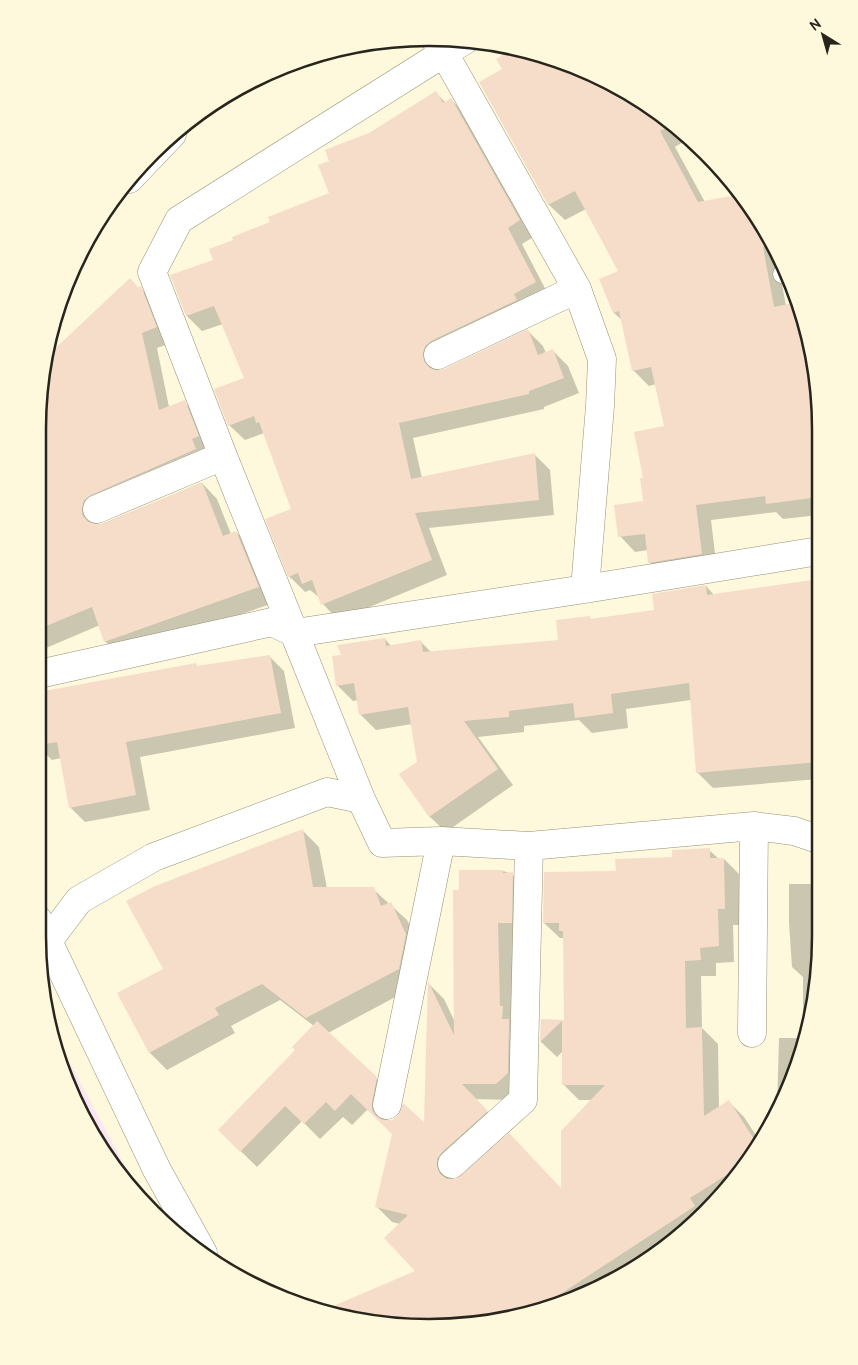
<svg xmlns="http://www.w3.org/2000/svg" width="858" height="1365" font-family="Cabin,sans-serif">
	<rect width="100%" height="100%" fill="#fef8dc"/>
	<!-- education -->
	<path fill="#fde6f3" d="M54 1033 137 1189 104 1154 58 1062Z"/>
	<!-- shadow -->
	<path fill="#0003" d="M517 49 531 51 602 78 668 119 688 139 675 147 705 202 742 195 780 256 782 261 778 262 786 306 798 304 807 327 820 403 819 515 783 519 776 512 711 520 717 570 665 578 649 562 648 550 635 552 620 536 644 502V479L666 427 656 384 649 386 633 370 623 321 614 313 620 271 586 209 565 220 549 205 480 83 503 70Z
		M435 92 446 103 451 100 467 115 535 236 522 244 550 298 441 361 438 372 445 370 528 331 543 346 546 353 552 350 568 366 579 393 544 407V409L413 438 422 478 534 454 550 470 554 515 429 528 447 575 338 620 323 604 320 598 310 590 305 592 289 576 292 510 264 433 245 440 229 425 246 379 223 324 202 331 187 316 172 276 215 261 234 241 330 194 331 161Z
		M140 288 156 303 171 343 157 348 169 407 184 402 200 417 213 452 99 515 97 526 202 483 217 499 231 534 236 532 251 548 273 603 121 657 105 641 100 625 39 651 41 378 45 361Z
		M819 580 818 779 713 788 697 772 691 700 626 709 628 728 592 733 579 720 524 726V732L478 737 513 785 446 832 430 817 400 775 418 762 412 724 376 730 360 714 358 700 353 701 337 685 343 656 385 639 391 646 420 641 432 653 560 641 589 617 592 620 656 611 706 586 715 596Z
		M270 657 284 671 295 728 140 757 150 810 85 822 70 807 61 758 52 760 39 747V694L195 664 198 667Z
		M302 830 319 847 327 888 373 889 407 920 423 952 416 986 328 1033 392 1094 387 1121 425 1125 429 984 444 999 455 1022 460 892 503 871 512 874 528 889 512 1100 475 1099 502 1127 453 1175 452 1180 562 1190 592 1100H579L563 1084V1051L557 1057 541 1042 542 1020 565 1021 564 938H560L544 923 617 872 709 850 719 859H724L740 875V925H733L734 962 716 963V976H701L702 1028 718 1044 719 1108 728 1101 744 1117 759 1140 739 1175 646 1262 531 1314 429 1327 341 1313 417 1271 400 1224 392 1222 376 1206 394 1134 368 1109 352 1125 343 1117 320 1139 302 1121 257 1167 219 1130 297 1050 314 1026 280 1000 231 1026 235 1033 167 1070 150 1053 119 994 165 969Z
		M789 884H818L817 987 791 1086 777 1109 779 1038H803V977L792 967 789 923Z"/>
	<!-- building -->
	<path fill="#f6ddca" d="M515 48 531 51 602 78 668 119 673 124 660 131 698 202 742 194 773 245 763 247 774 307 798 302 807 327 820 403 819 493 811 494 812 498 766 504 765 496 696 505 702 554 648 563 645 534 618 537 614 505 643 501 640 478H643L634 432 664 426 651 367 632 371 619 311 613 313 599 279 618 271 575 191 548 205 479 82 502 69 496 59Z
		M436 91 443 103 451 98 520 220 508 228 536 282 514 294 517 300 431 341 425 346 423 353 424 361 430 368 436 370 444 369 528 329 538 355 553 349 564 378 529 391V394L399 423 411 479 535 453 539 500 415 513 432 560 321 605 312 580 302 584 298 573 288 577 265 519 291 509 259 422 256 423 254 416 228 426 214 389 244 378 214 306 186 316 170 275 213 260 209 249 233 240 232 237 270 222 268 217 329 193 318 165 329 161 325 150 369 133Z
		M130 278 138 287 141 286 157 327 142 333 159 410 185 400 199 436 192 439 196 449 91 495 84 500 82 508V515L88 522 96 524H103L202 482 223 536 236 531 259 587 104 642 92 607 39 629 41 378 46 357Z
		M819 579V621L813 622 819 656 818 762 696 773 689 683 611 694 613 713 575 718 573 703 509 711V717L464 721 498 769 429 817 399 774 417 762 408 707 359 715 354 683 336 686 332 656 341 655 337 645 385 638 386 646 421 640 423 652 558 640 556 620 590 616V619L654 610 652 594 706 585 707 595Z
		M270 655 281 713 126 742 136 795 69 808 57 742 39 745V692L196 663 197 666Z
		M303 829 313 887H374L381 906 391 902 406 934 399 969 306 1018 262 984 215 1008 219 1015 149 1053 117 993 163 969 126 901 155 886Z
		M710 848V858H724L725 909H718L719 946 700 948 701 960 685 961 686 1028 702 1027 704 1116 729 1100 757 1144 747 1162 690 1198 695 1206 530 1314 476 1321 399 1317 391 1321 324 1310 415 1271 384 1238 408 1215 375 1207 392 1134 351 1094 335 1111 326 1102 304 1124 285 1106 240 1152 218 1130 295 1050 292 1047 317 1021 377 1077 372 1102V1110L376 1116 383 1120H392L399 1115 403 1103 424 1122 428 981 454 1035 453 890H459V870H503V873L513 872 512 923H498L500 1006H503L502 1019H509L508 1073 496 1084H462L488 1111 442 1152 437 1159V1167L440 1174 447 1179H456L509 1133 561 1188V1131L605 1085H562V1021L540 1042 541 1019 564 1020 563 931H559V923H543L544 872 616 871 615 859 672 857V850Z"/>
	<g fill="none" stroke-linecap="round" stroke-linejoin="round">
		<defs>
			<path id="service" d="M782 274 787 273"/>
			<path id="minor" d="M435 39 444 53 465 40
				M438 355 577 289
				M97 509 223 456
				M585 589 600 406 602 359 577 289 444 53 179 220 152 272 223 456 361 799 382 843 441 841 529 846 754 826 794 831 818 839
				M39 674 272 622 295 633 585 589 819 551
				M38 920 157 1170 203 1253
				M48 941 79 900 154 857 327 792 361 799
				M752 1033 754 826
				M387 1105 441 841
				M452 1164 523 1100 529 846"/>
			<path id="tertiary" d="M129 179 172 134"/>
		</defs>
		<!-- service casing -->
		<use href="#service" stroke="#969177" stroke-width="19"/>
		<!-- minor casing -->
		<use href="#minor" stroke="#969177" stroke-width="29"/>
		<!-- tertiary casing -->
		<use href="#tertiary" stroke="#969177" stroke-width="29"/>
		<!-- service -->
		<use href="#service" stroke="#fff" stroke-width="18"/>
		<!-- minor -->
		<use href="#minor" stroke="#fff" stroke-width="28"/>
		<!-- tertiary -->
		<use href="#tertiary" stroke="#fff" stroke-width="28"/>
	</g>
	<!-- crop -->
	<path d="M0 0H858V1365H0ZM429 46H429A383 383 0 0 1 812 429V936A383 383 0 0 1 429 1319H429A383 383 0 0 1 46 936V429A383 383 0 0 1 429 46Z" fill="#fef8dc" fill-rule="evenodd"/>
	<path fill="none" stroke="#28261c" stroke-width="2.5" d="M429 46H429A383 383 0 0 1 812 429V936A383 383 0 0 1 429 1319H429A383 383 0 0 1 46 936V429A383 383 0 0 1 429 46Z"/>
	<!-- north arrow -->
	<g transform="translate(823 35) rotate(323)" stroke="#fef8dc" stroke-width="4" paint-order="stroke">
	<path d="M0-4L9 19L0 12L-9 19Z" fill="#28261c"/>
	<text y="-8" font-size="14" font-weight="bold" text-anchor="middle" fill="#28261c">N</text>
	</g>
</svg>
